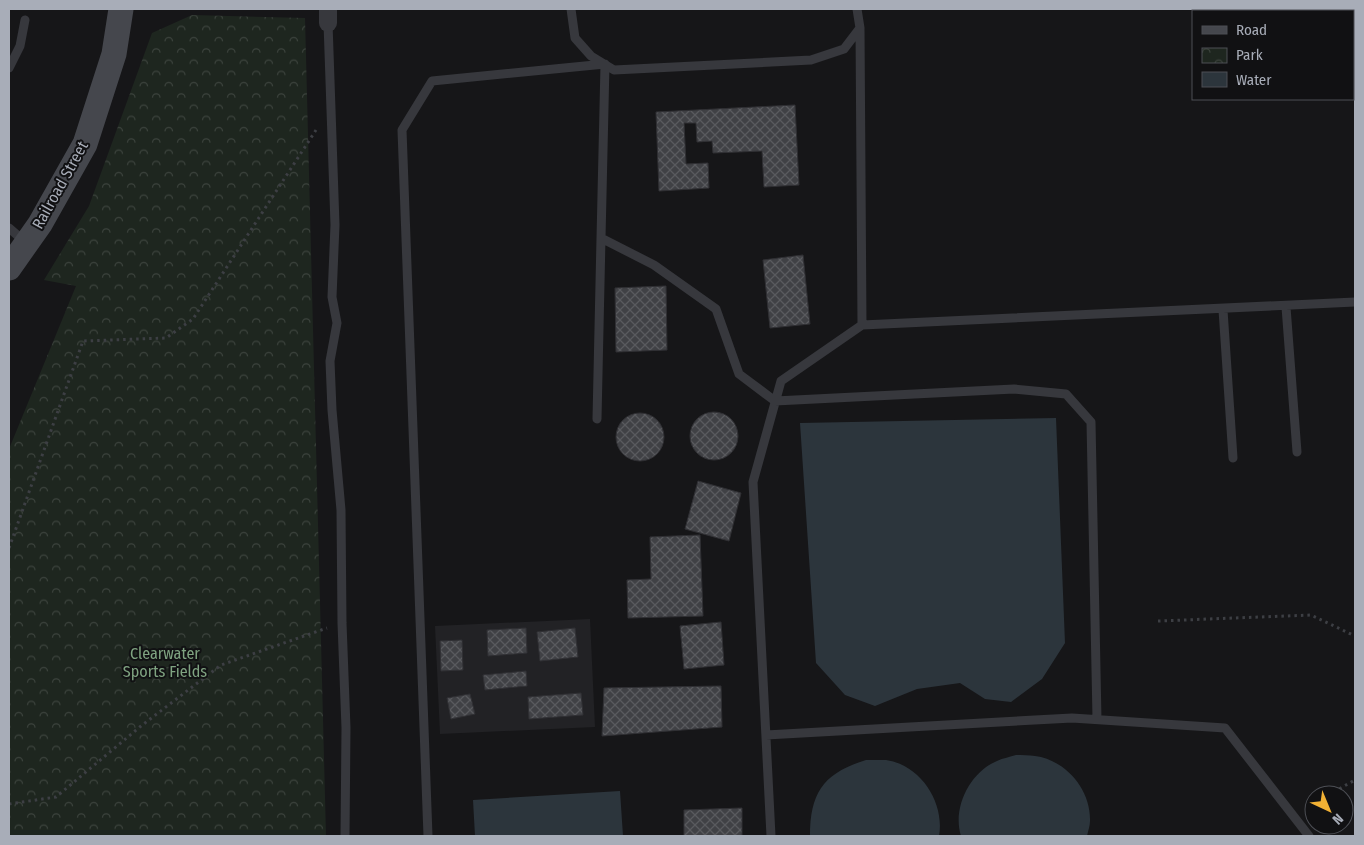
<svg xmlns="http://www.w3.org/2000/svg" width="1364" height="845" font-family="'Fira Sans Condensed',sans-serif">
	<defs>
		<pattern id="park-crowns" width="20" height="18" patternUnits="userSpaceOnUse" patternTransform="scale(1.25)"><rect width="20" height="18" fill="#1e261f"/><path d="M2 6a3 3 0 1 1 6 0M12 15a3 3 0 1 1 6 0" fill="none" stroke="#3c433d"/></pattern>
		<pattern id="building-cross-hatch" width="8" height="8" patternUnits="userSpaceOnUse" patternTransform="scale(1.25)"><rect width="8" height="8" fill="#404145"/><path d="M0 0l8 8M0 8l8-8" fill="none" stroke="#595a5e"/></pattern>
	</defs>
	<rect width="100%" height="100%" fill="#161618"/>
	<!-- built -->
	<path fill="#222225" d="M590 619 595 727 440 734 435 626Z"/>
	<!-- park -->
	<path fill="url(#park-crowns)" d="M192 15 305 18 326 836H9V449L76 286 44 280 89 206 152 33Z"/>
	<!-- water -->
	<path fill="#2c353c" d="M1056 418 1065 643 1042 679 1011 702 985 699 960 683 917 689 875 706 845 695 816 663 800 423Z
		M1016 755C1022 755 1029 755 1035 756 1066 760 1091 790 1090 821 1090 826 1088 831 1087 836H961C952 808 970 772 997 761 1003 758 1010 757 1016 755Z
		M866 760C873 760 880 760 886 760 921 765 945 803 939 836H810C810 792 824 773 866 760Z
		M620 791 623 836H475L473 800Z"/>
	<!-- building -->
	<path fill="url(#building-cross-hatch)" stroke="#303034" d="M795 105 799 185 764 187 762 151 713 153 712 141 697 142 696 123H684L686 164 708 163 709 188 659 191 656 112Z
		M803 255 810 324 770 328 763 260Z
		M666 286 667 350 616 352 615 288Z
		M690 436a24 24 0 1 1 48 0a24 24 0 1 1-48 0Z
		M616 437a24 24 0 1 1 48 0a24 24 0 1 1-48 0Z
		M698 481 741 493 729 541 685 529Z
		M700 535 703 616 628 618 627 580 651 579 650 537Z
		M721 622 724 665 684 669 680 626Z
		M526 628 527 653 488 656 487 630Z
		M575 628 578 657 540 661 537 632Z
		M462 640 463 670 441 671 440 641Z
		M526 671 527 686 485 690 483 675Z
		M721 686 722 727 602 736 604 688Z
		M581 693 583 715 529 719 528 697Z
		M470 694 475 714 451 719 447 698Z
		M742 808V836H684V810Z"/>
	<g fill="none" stroke-linecap="round" stroke-linejoin="round">
		<!-- path -->
		<path stroke="#3d3f44" stroke-width="3" stroke-dasharray="2.5 4" stroke-linecap="butt" d="M9 548 83 341 166 338 193 319 316 130
			M1158 621 1311 615 1355 636
			M1328 795 1355 780
			M9 804 56 797 141 726 221 665 327 628
			M1306 807 1314 802"/>
		<!-- service -->
		<path stroke="#37383d" stroke-width="9" d="M571 9 575 38 591 56 614 70 811 60 844 49 860 28 857 9
			M328 23 335 225 332 297 337 323 330 361 332 410 341 510 342 623 346 728 345 836
			M860 28 862 325 1355 302
			M9 68 20 46 25 20
			M9 228 24 241
			M1286 307 1297 452
			M1223 310 1233 458
			M597 419 601 238
			M766 735 1072 718 1225 728 1309 836
			M428 836 402 130 432 81 605 64 601 238 654 265 716 309 739 374 775 401 1014 389 1066 394 1091 422 1097 719
			M771 836 753 482 781 381 862 325"/>
		<!-- minor -->
		<path stroke="#37383d" stroke-width="18" d="M328 9V23"/>
		<!-- secondary -->
		<path stroke="#45474d" stroke-width="25" d="M9 268 40 224 85 144 114 54 121 9"/>
	</g>
	<g text-anchor="middle" dominant-baseline="central" stroke-width="4" stroke-linejoin="round" paint-order="stroke">
		<!-- street labels -->
		<g font-size="16" fill="#a8adb8" stroke="#111113">
			<text transform="translate(60 185) rotate(-61)">Railroad Street</text>
		</g>
		<!-- park labels -->
		<g font-size="16" fill="#7fa381" stroke="#111113">
			<text x="165" y="653">Clearwater<tspan x="165" dy="18">Sports Fields</tspan></text>
		</g>
	</g>
	<!-- border -->
	<rect width="1364" height="845" fill="none" stroke="#a8adb8" stroke-width="20"/>
	<!-- legend -->
	<rect x="1192" y="10" width="162" height="90" fill="#111113" stroke="#4d4f55"/>
	<rect x="1202" y="26" width="25" height="8" fill="#45474d" stroke="#4d4f55"/>
	<text x="1236" y="35" font-size="15" fill="#a8adb8">Road</text>
	<rect x="1202" y="48" width="25" height="15" fill="url(#park-crowns)" stroke="#4d4f55"/>
	<text x="1236" y="60" font-size="15" fill="#a8adb8">Park</text>
	<rect x="1202" y="72" width="25" height="15" fill="#2c353c" stroke="#4d4f55"/>
	<text x="1236" y="85" font-size="15" fill="#a8adb8">Water</text>
	<!-- north arrow -->
	<g transform="translate(1329 810) rotate(136)"><circle r="24" fill="#111113" stroke="#4d4f55"/>
	<path d="M0-4L9 19L0 12L-9 19Z" fill="#f2b134"/>
	<text y="-8" font-size="14" font-weight="bold" text-anchor="middle" fill="#a8adb8">N</text>
	</g>
</svg>
